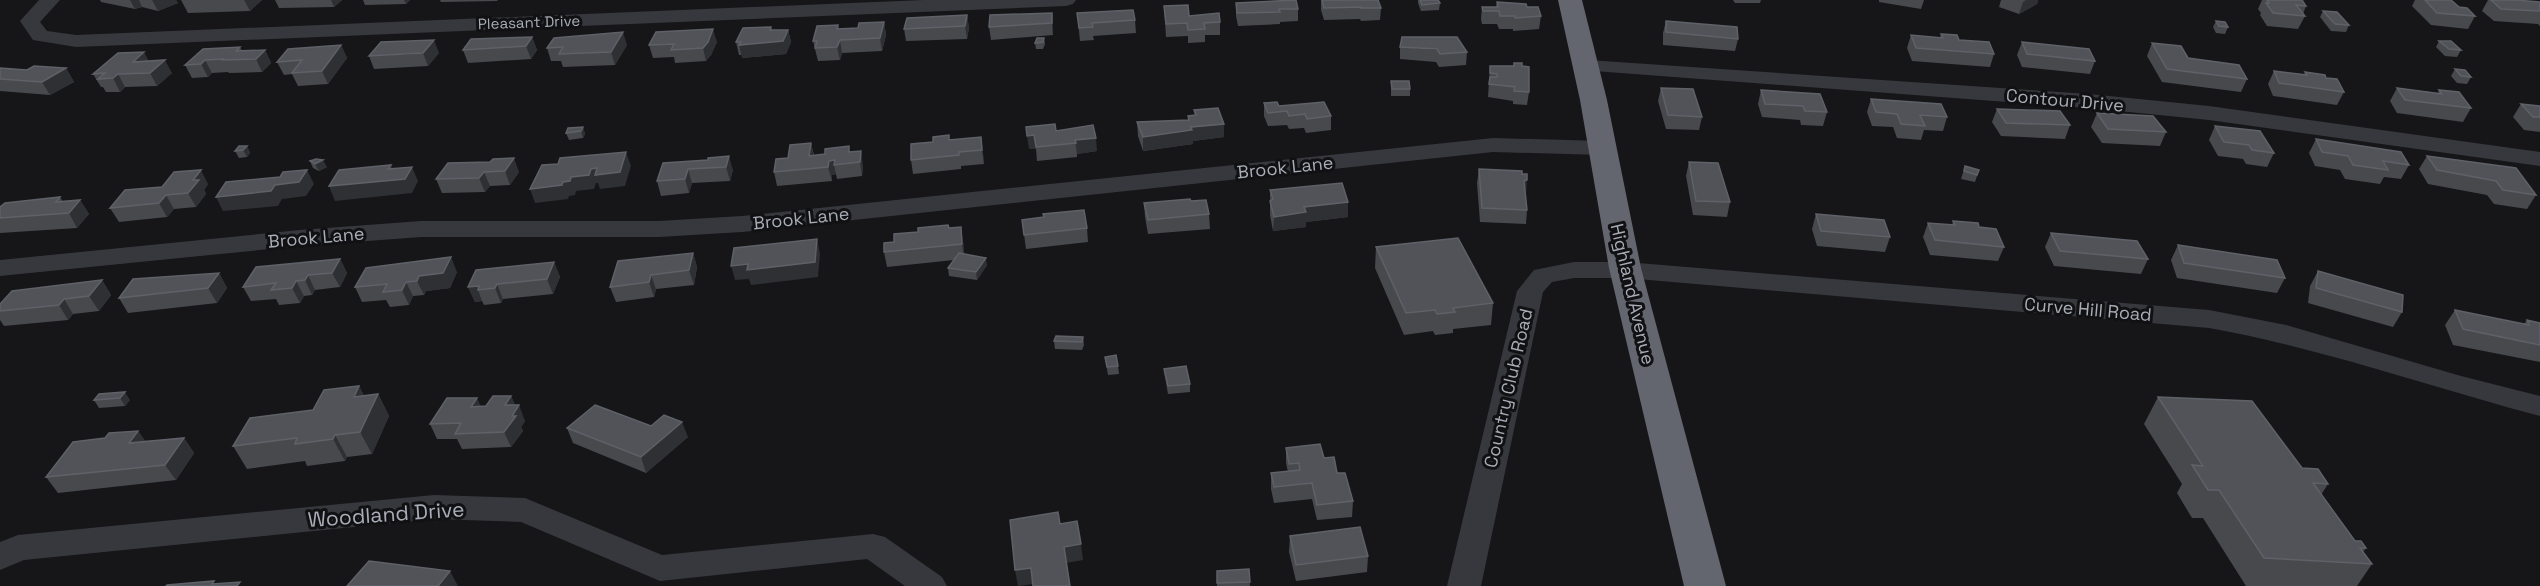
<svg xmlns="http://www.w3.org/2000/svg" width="2540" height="586" font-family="'Space Grotesk',sans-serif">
	<rect width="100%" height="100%" fill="#161618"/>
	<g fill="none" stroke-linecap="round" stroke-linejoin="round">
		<!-- minor -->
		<path fill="#37383d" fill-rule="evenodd" d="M39 0H60L40 22 47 31 76 35 924 0H1076L1073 4 1066 6 76 47 33 40 20 21Z
			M1588 60 2089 94 2209 106 2540 152V166L2209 120 2089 108 1581 70 1577 66 1581 62Z
			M1493 138 1601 141 1609 143 1613 148 1609 153 1601 155 1493 152 742 232 659 237H421L300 246 0 276V260L300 230 421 221H659L742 216Z
			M1574 262H1626L2209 310 2286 325 2461 376 2540 396V416C2430 387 2321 348 2209 328L1626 278H1574L1552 282 1543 292 1481 586H1447L1517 291 1534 270Z
			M434 495 525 498 662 555 873 534 885 537 942 577 947 586H905L867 559 660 581 521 522 434 519 24 560 0 570V542L18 535Z"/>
		<!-- highway -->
		<path fill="#63666e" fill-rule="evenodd" d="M1558 0H1582L1607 100 1641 268 1726 586H1684L1609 268 1580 100Z"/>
	</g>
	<!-- wall -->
	<path fill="#47494d" d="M100 0H176L178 3 158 11 142 7 135 9 101 2Z
		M181 0H262L250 11 188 13Z
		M275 0H342L334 7 279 8Z
		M363 0H410L406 4 365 5Z
		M440 0H498L497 1 441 2Z
		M1321 0H1378L1381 8 1380 20 1361 21 1360 19 1324 20 1321 10Z
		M1418 0H1438L1440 3 1439 10 1421 11 1418 3Z
		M1733 0H1761L1760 3H1735Z
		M1879 0H1924L1921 9 1879 2Z
		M2001 0H2038L2037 4 2019 14 1999 7Z
		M2262 0H2302L2306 6 2303 14 2305 16 2298 29 2267 26 2260 15 2261 13 2258 9Z
		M2415 0H2451L2459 7 2475 16 2468 29 2431 25 2412 6Z
		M2488 0H2516L2540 2V26L2538 24 2494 21 2482 11Z
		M1497 2 1527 7 1541 16 1539 29 1513 31V29H1499L1497 24H1482L1481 19 1482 7H1496Z
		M1236 3 1298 9V21L1280 22V24L1238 26 1236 16Z
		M1164 6 1189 16 1220 22V35H1205V42L1188 43V36L1166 37Z
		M2323 11 2349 25 2346 32 2331 31 2320 17Z
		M1052 13 1053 35 991 40 989 27Z
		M1077 13 1135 20 1136 33 1093 36 1094 40 1080 41Z
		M967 15 969 28 967 39 906 41 904 29Z
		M1666 21 1738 39 1735 51 1663 45V33Z
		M2216 21 2228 27 2225 34 2216 33 2213 27Z
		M884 22 886 35 882 51 842 53 840 60 818 61 813 41 838 25 839 29 858 28Z
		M771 27 772 30H788L791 42 786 54 742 58V55H739L736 42Z
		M1941 34 1959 40 1994 54 1990 67 1912 61 1907 48 1911 35 1940 38Z
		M532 37 537 50 531 59 468 63 463 50Z
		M1044 38 1045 44 1043 49H1036L1035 43Z
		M2439 41 2461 50 2457 57 2445 56 2436 47Z
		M717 42 711 55 706 61 675 63 674 57 653 58 649 45Z
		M2022 42 2095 61 2090 74 2022 67 2017 55Z
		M2152 43 2188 58 2247 79 2241 92 2162 82 2147 56Z
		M341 45 347 58 328 84 298 86 292 74 284 75 277 62Z
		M627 45 615 65 563 67 561 61H551L547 48Z
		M240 47 242 51 265 50 271 63 262 72 229 73 228 72 212 73 208 77 192 78 185 65Z
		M1400 47 1467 52 1466 65 1439 67 1436 62 1400 59Z
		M439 53 428 66 374 69 369 56Z
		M149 61 172 73 157 86 125 87 120 92H106L103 87H101L93 74Z
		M1490 66H1522L1529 92 1527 105 1513 104V101L1488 97Z
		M0 68 27 70 66 68 74 82 50 95 0 91Z
		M2455 69 2471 77 2467 84 2457 83 2451 76Z
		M2274 71 2304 75 2305 72 2344 92 2337 105 2273 96 2268 84Z
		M1391 81 1410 89V96H1391Z
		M1661 88 1702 117 1699 130 1666 129 1658 101Z
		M2397 88 2438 93 2439 90 2471 108 2463 122 2397 113 2390 101Z
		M1761 90 1827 112 1823 126 1801 125 1800 120 1762 117 1758 104Z
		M1871 99 1947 117 1943 131 1924 130 1921 140 1897 138 1893 127 1872 126 1867 112Z
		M1264 103 1331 116V130L1306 133 1304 128 1289 129 1287 125 1268 126 1264 116Z
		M2521 104 2540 106V132L2524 130 2513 117Z
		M1997 109 2070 125 2065 139 2001 136 1992 122Z
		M1194 110 1224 137 1193 141V144L1143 151 1138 136 1137 122 1188 120V116H1195Z
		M2097 113 2166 132 2160 146 2102 143 2091 127Z
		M2215 126 2274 153 2267 167 2246 164 2243 159 2218 156 2209 140Z
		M583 127 585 134 583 138 569 140 566 133Z
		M1056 131 1097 151 1077 154V157L1037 161 1036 149H1029Z
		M949 135V140L981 137 984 164 961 166V169L913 174 911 160 933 142Z
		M2316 139 2409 165 2401 179 2384 177 2380 184 2345 179 2340 170 2315 166 2309 153Z
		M811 143 814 155 851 152 863 165 862 176 837 179 836 174 832 175V181L777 186 774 172 788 158Z
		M247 146 250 153 247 157 239 158 235 151Z
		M2427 156 2536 195 2527 209 2494 204 2487 195 2428 184 2419 169Z
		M708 160 733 170 730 181 692 183 689 193 661 196 657 181Z
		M310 161 327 167 319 171 313 168Z
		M1689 162 1730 202 1727 217 1693 215 1686 176Z
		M448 163 519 172 510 185 490 186 485 192 442 193 436 179Z
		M1965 166 1979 170 1975 182 1961 179Z
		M1479 169 1525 194 1527 210 1526 224 1480 222 1477 183Z
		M208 184 204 190 206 194 196 207 174 209 167 217 119 222 110 208 162 187Z
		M1270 190 1348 217 1306 222V227L1273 231 1270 215Z
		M60 197 63 202 80 200 89 214 77 228 0 233V207Z
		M1191 201 1209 214 1210 229 1148 234 1145 217 1144 203Z
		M1816 214 1890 237 1885 252 1817 246 1812 229Z
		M1022 220 1087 228 1088 242 1026 249Z
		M1953 221 1979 227 2004 247 1998 261 1930 255 1923 237 1928 223 1952 225Z
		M949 228 963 241 964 254 987 265 977 280 949 276 948 268 954 260 887 267 884 252 894 242Z
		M2051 233 2148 259 2141 274 2054 266 2045 247Z
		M2178 245 2285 278 2277 293 2177 278 2171 260Z
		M1376 247 1493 303 1491 325 1453 329V333L1435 335 1433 331 1404 335 1375 268Z
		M693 253 697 267 694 285 656 289 654 297 616 302 610 287Z
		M340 259 347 273 340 287 315 290 312 295 304 296 300 303 279 305 276 299 251 301 243 287Z
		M554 262 560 277 553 294 503 299 501 303 484 305 482 301 475 302 468 287Z
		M2318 271 2402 312 2393 327 2308 303 2310 286Z
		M457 272 450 288 426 291 424 295 413 296 409 305 390 307 386 300 362 302 355 287Z
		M219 273 227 288 217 303 128 313 119 298Z
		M102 280 111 295 99 311 73 314 68 320 4 326 0 320V304Z
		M2455 310 2524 324 2527 320 2540 323V362L2453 345 2445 325Z
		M1083 337 1084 345 1082 350 1055 349 1054 341Z
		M1105 357 1118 366 1119 374 1108 375Z
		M1164 369 1190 384V392L1168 394 1165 377Z
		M359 386 364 396 378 394 389 416 372 454 347 457 345 461 307 466 305 461 247 469 233 446 313 410Z
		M99 394 130 400 125 406 99 408 94 400Z
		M511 396 515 405 525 421 521 427 523 431 511 447 462 449 457 439H437L430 424 481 406H486Z
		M2158 397 2302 468 2328 484 2321 495 2355 541 2366 548 2363 552 2372 564 2357 586H2246L2203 518H2192L2177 493 2182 484 2144 424Z
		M651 426 688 437 646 473 573 443 567 428Z
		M138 431 145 441 184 438 194 453 176 480 58 493 46 477 105 438Z
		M1286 448 1324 458 1337 473 1353 501 1352 517 1317 520 1312 499 1274 503 1271 489V473L1288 472 1286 463Z
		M1290 536 1368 556 1367 572 1296 581 1289 552Z
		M1249 569 1250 586H1217V571Z"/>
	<!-- shaded-wall -->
	<path fill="#2f3033" d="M130 0H139L142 7 135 9Z
		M152 0H176L178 3 158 11Z
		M244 0H262L250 11Z
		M331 0H342L334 7Z
		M404 0H410L406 4Z
		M2026 0H2038L2037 4 2019 14 2023 2Z
		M1052 13 1053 26V35L1052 23Z
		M967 15 969 28 967 39 965 26Z
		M884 22 886 35 882 51 880 38Z
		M771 27 774 39 788 30 791 42 786 54 742 58 739 45 770 30Z
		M713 29 717 42 711 55 706 61 703 48Z
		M623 32 627 45 615 65 611 52Z
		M532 37 537 50 531 59 526 46Z
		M434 40 439 53 428 66 423 53Z
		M840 40 842 53 840 60 837 47Z
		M341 45 347 58 328 84 322 71Z
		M265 50 271 63 262 72 256 59Z
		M144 52 151 65 133 62Z
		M165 60 172 73 157 86 150 73Z
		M205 60 212 73 208 77 201 64Z
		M66 68 74 82 50 95 42 82Z
		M118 74 125 87 120 92 113 78Z
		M1224 124V137L1193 141V144L1143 151V137L1191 127Z
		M583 127 585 134 583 138 581 131Z
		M1034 135 1036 149H1029L1027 136Z
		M981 137 983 151 984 164 982 150Z
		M1096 138 1097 151 1077 154 1075 140Z
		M811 143 814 157 812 170 809 156Z
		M247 146 250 153 247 157 243 150Z
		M861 151 863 165 862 176 860 162Z
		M626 152 631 166 625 186 600 189 598 183H596L594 189 576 191 575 195 569 196 568 199 535 203 530 189 563 182 571 177 591 169Z
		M729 156 733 170 730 181 726 167Z
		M514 158 519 172 510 185 505 171Z
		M323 160 327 167 319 171 315 164Z
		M835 160 834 165 836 174 832 175V181L828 167 829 161Z
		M391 165 397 179 412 167 418 181 412 193 335 201 329 186 388 169Z
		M688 169 692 183 689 193 685 179Z
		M201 170 208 184 204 190 206 194 196 207 188 193 193 180Z
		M307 170 314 184 306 196 282 199 278 206 223 211 216 197 275 185Z
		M484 172 490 186 485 192 479 178Z
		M1527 180 1526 194 1524 181Z
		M166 195 174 209 167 217 159 203Z
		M80 200 89 214 77 228 69 213Z
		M1348 202V217L1306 222V227L1273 231 1274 217 1304 207Z
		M961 227 963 241 964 259 962 244Z
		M817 239 820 254 818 277 751 285 749 279 735 280 731 266Z
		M693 253 697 267 694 285 689 270Z
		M451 257 457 272 450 288 426 291 424 295 417 281 419 276Z
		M986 258 987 265 977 280 976 272Z
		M340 259 347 273 340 287 332 273Z
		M554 262 560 277 553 294 547 279Z
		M219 273 227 288 217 303 208 288Z
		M308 275 315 290 312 295 305 280Z
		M651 275 656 289 654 297 649 282Z
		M102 280 111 295 99 311 89 296Z
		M296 281 304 296 300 303 292 288Z
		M406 282 413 296 409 305 402 290Z
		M497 284 503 299 501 303 495 288Z
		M479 286 478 290 482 301 475 302 468 287Z
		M64 299 73 314 68 320 59 305Z
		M359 386 371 408 354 397Z
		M125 392 130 400 125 406 120 398Z
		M378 394 389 416 372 454 360 432Z
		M511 396 516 409 519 405 525 421 521 427 523 431 511 447 504 432 505 405Z
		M477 398 484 413 471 407Z
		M682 422 688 437 646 473 641 457Z
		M138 431 148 446 129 443Z
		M335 435 347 457 345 461 333 439Z
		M184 438 194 453 176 480 165 465Z
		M1081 544 1083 560 1066 563 1064 547Z
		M1031 568 1033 584 1018 586 1015 570Z
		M450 571 458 586H438Z"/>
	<!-- building -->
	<path fill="#525359" stroke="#5f6168" stroke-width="1.5" d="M1296 0 1298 9H1279L1280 12 1237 13 1236 3Z
		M1322 0H1378L1381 8H1361V7L1324 8Z
		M1420 0H1438L1440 3 1422 5Z
		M2267 0H2302L2306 6 2296 5 2305 16 2273 13 2266 3H2269Z
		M2425 0H2451L2459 7 2467 8 2475 16 2437 13Z
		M2491 0H2516L2540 2V11L2501 9Z
		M1497 2 1526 4 1527 7H1538L1541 16 1515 18V16H1500L1499 11H1483L1482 7H1498Z
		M1188 5 1189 16 1219 13 1220 22 1204 23 1205 29 1188 30 1187 23 1166 24 1164 6Z
		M1133 10 1135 20 1092 23 1093 27 1079 28 1077 13Z
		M2323 11 2337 12 2349 25 2335 24Z
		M1052 13V23L989 27 990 15Z
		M967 15 965 26 904 29 907 18Z
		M1666 21 1737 27 1738 39 1666 32Z
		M2216 21 2225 22 2228 27 2219 26Z
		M884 22 880 38 840 40 837 47 815 48 817 41H813L817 26 838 25 837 29 858 28 859 23Z
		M771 27 770 30H788L783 41 739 45 741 42H736L743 28Z
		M713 29 708 42 703 48 671 50 674 44 649 45 656 32Z
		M623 32 611 52 559 54 563 47 547 48 554 38Z
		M1941 34 1957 35 1959 40 1989 42 1994 54 1916 48 1911 35 1943 38Z
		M532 37 526 46 463 50 471 39Z
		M1402 37H1457L1467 52 1440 54 1437 49 1400 47Z
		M1037 38H1044L1043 42 1035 43Z
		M434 40 423 53 369 56 381 42Z
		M2439 41H2451L2461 50 2449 49Z
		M2022 42 2089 49 2095 61 2027 54Z
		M2152 43 2181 46 2188 58 2239 65 2247 79 2167 69Z
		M341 45 322 71 292 73 302 60 277 62 288 49Z
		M240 47 236 51 265 50 256 59 222 60 224 59 205 60 201 64 185 65 203 49Z
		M144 52 133 62 165 60 150 73 118 74 113 78 98 79 105 73 93 74 118 53Z
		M1514 63H1522V66L1529 67V92L1514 91 1515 87 1489 84 1490 77H1497V74L1490 73V66H1514Z
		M34 66 66 68 42 82 0 79V68L27 70Z
		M2455 69 2465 70 2471 77 2461 76Z
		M2274 71 2307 75 2305 72 2325 75 2326 78 2337 79 2344 92 2279 83Z
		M1391 81H1409L1410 89H1392Z
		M1661 88 1693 89 1702 117 1668 115Z
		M2397 88 2442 94 2439 90 2459 92 2471 108 2405 100Z
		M1761 90 1820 94 1827 112 1805 111 1803 106 1765 104Z
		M1871 99 1941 104 1947 117 1920 115 1925 126 1901 124 1897 114 1876 112Z
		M1277 102 1279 106 1324 102 1331 116 1307 119 1305 114 1289 116 1287 111 1268 113 1264 103Z
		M2521 104 2540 106V117H2533Z
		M1218 108 1224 124 1191 127 1192 130 1143 137 1137 122 1189 120 1188 116 1196 115 1194 110Z
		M1997 109 2060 111 2070 125 2006 123Z
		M2097 113 2153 116 2166 132 2108 129Z
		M1055 124 1056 131 1093 125 1096 138 1075 140 1076 143 1036 147 1034 135 1027 136 1026 127Z
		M2215 126 2260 131 2274 153 2252 150 2249 145 2224 142Z
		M583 127 581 131 566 133 568 128Z
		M949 135V140L981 137 982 150 959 152V155L911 160V144L933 142V137Z
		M2316 139 2401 152 2409 165 2383 161 2388 170 2353 165 2348 156 2322 152Z
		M811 143 809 156 825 154V149L849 146V152L861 151 860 162 834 165 835 160 829 161 828 167 774 172 776 159 788 158 790 145Z
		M239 146H247L243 150 235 151Z
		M626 152 620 172 595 175 597 168 591 169 589 175 571 177 570 181 563 182 562 185 530 189 542 165 558 164 560 158Z
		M729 156 726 167 688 169 685 179 657 181 663 163 708 160V158Z
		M2427 156 2516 168 2536 195 2503 190 2496 181 2437 170Z
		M514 158 505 171 484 172 479 178 436 179 448 163 490 162 493 159Z
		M316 159 323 160 315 164 310 161Z
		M1689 162 1718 163 1730 202 1696 201Z
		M391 165 388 169 412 167 405 179 329 186 339 170Z
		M1965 166 1979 170 1977 175 1964 171Z
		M1479 169 1522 171V174H1527V180L1524 181 1527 210 1482 208Z
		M201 170 193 180H199L188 193 166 195 159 203 110 208 125 190 162 187 174 172Z
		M307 170 299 182 275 185 271 191 216 197 226 182 280 177 283 172Z
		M1342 183 1348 202 1304 207 1306 212 1274 217 1270 201 1273 199 1270 190Z
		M60 197 56 202 80 200 69 213 0 218V207L5 203Z
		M1190 199 1191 201 1206 200 1209 214 1148 220 1144 203Z
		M1084 210 1087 228 1024 235 1022 220 1044 217 1043 214Z
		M1816 214 1884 220 1890 237 1821 231Z
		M1953 221 1978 223 1979 227 1996 229 2004 247 1935 240 1928 223 1955 225Z
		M948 225 949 228 961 227 962 244 884 252V243L894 242V234L918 232V228Z
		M2051 233 2137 241 2148 259 2060 251Z
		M1458 238 1493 303 1453 308 1455 312 1437 314 1435 310 1406 313 1376 247Z
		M817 239 815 262 747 270 748 264 731 266 734 248Z
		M2178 245 2277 260 2285 278 2184 263Z
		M693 253 689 270 651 275 649 282 610 287 618 261Z
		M959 253 986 258 976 272 948 268Z
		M451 257 443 273 419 276 417 281 406 282 402 290 383 292 387 284 355 287 366 268Z
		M340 259 332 273 308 275 305 280 296 281 292 288 271 290 276 283 243 287 256 267Z
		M554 262 547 279 497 284 495 288 478 290 479 286 468 287 476 270Z
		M2318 271 2403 295 2402 312 2316 288Z
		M219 273 208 288 119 298 133 279Z
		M102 280 89 296 64 299 59 305 0 311V304L12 291Z
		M2455 310 2529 325 2527 320 2540 323V345L2463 329Z
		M1056 336 1083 337 1082 342 1054 341Z
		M1116 355 1118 366 1107 367 1105 357Z
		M1186 366 1190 384 1168 386 1164 369Z
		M359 386 354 397 378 394 360 432 335 435 333 439 295 444 297 438 233 446 250 418 313 410 324 390Z
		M125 392 120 398 94 400 99 394Z
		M493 396H511L505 405H519L512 416H516L504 432 455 434 461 423 430 424 447 398H477L471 407 486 406Z
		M2158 397 2252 401 2302 468 2318 469 2328 484 2313 483 2355 541H2361L2366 548H2360L2372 564 2264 558 2219 490H2208L2192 465 2203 466Z
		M595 405 651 426 664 415 682 422 641 457 567 428Z
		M138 431 129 443 184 438 165 465 46 477 73 442 105 438 109 433Z
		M1320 444 1324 458 1334 457 1337 473H1345L1353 501 1317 505 1312 483 1274 487 1271 473 1300 470 1299 463 1289 464 1286 448Z
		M1058 512 1060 524 1077 521 1081 544 1064 547 1070 586H1033L1031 568 1015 570 1010 520Z
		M1360 527 1368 556 1296 565 1290 536Z
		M369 561 450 571 438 586H347Z
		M1249 569 1250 582 1217 583V571Z
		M214 581 212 584 240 582 237 586H166L167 585Z"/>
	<g text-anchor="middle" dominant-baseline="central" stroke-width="6" stroke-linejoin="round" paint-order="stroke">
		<!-- far-street labels -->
		<g font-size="15" fill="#a8adb8" stroke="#111113">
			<text transform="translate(529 22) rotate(-2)">Pleasant Drive</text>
		</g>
		<!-- street labels -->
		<g font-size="18" fill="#a8adb8" stroke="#111113">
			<text transform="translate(2065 100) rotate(5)">Contour Drive</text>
			<text transform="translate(1285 167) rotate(-6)">Brook Lane</text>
			<text transform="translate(801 218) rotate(-6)">Brook Lane</text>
			<text transform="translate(316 237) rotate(-5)">Brook Lane</text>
			<text transform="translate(1633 294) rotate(77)">Highland Avenue</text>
			<text transform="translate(2088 309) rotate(5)">Curve Hill Road</text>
			<text transform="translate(1508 388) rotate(-77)">Country Club Road</text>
		</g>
		<!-- near-street labels -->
		<g font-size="21" fill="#a8adb8" stroke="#111113">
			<text transform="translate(386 514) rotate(-4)">Woodland Drive</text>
		</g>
	</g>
</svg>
